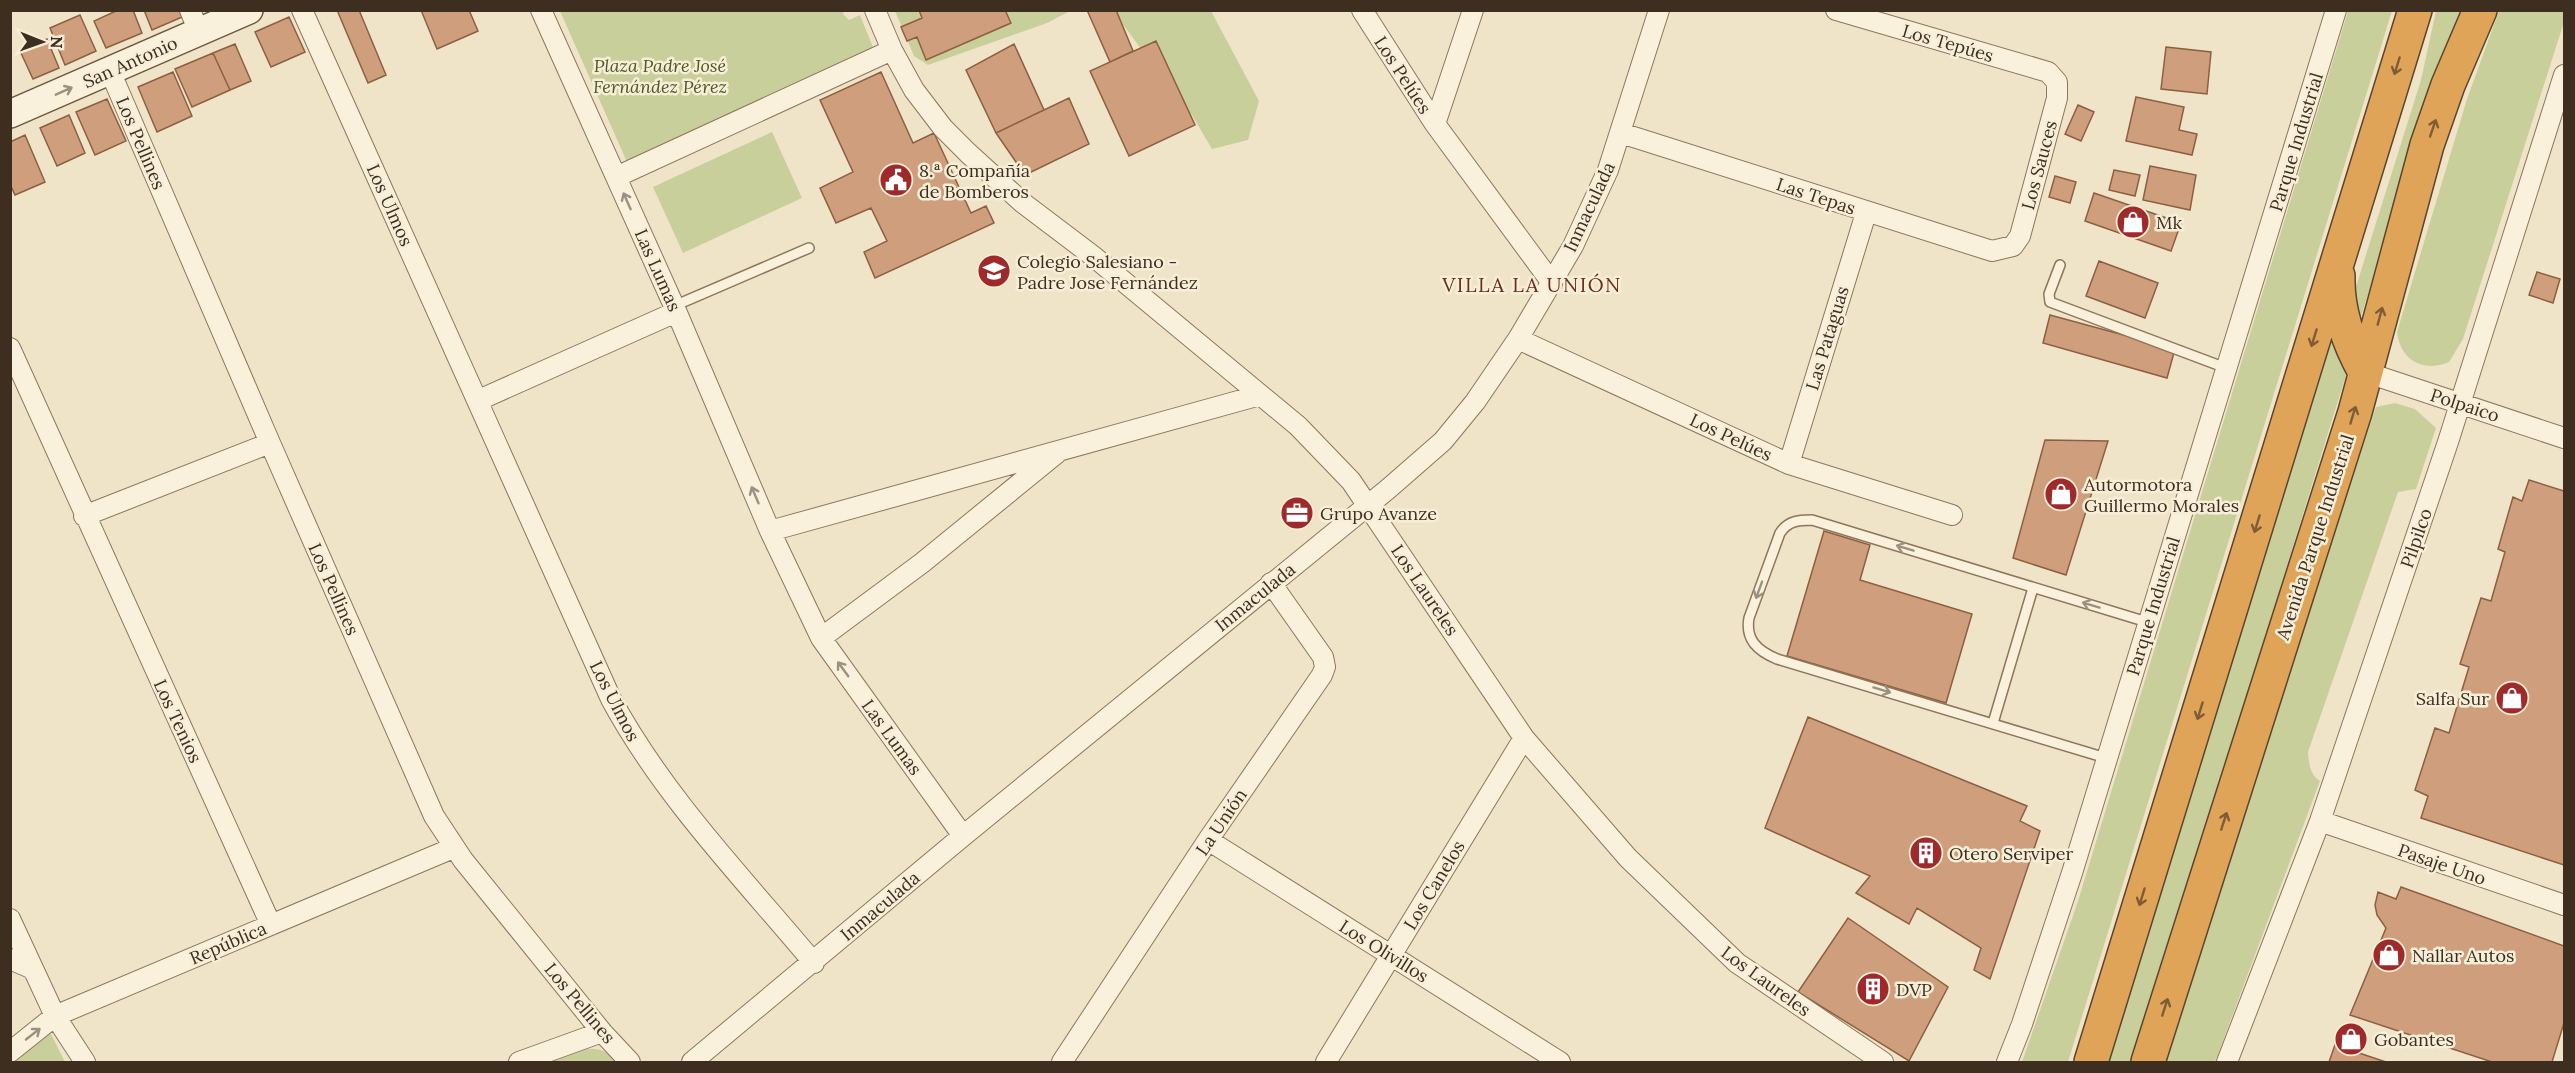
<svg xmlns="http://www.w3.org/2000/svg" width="2575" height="1073" font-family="Lora,serif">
	<rect width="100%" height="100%" fill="#f0e4c8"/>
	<!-- green -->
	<path fill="#c9cf9b" d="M560 11H844L843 14 849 20 860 15 875 52 627 162Z
		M895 11H1070L1047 23 928 65 914 56Z
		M1116 11H1211L1259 101 1248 140 1212 149 1192 115 1166 88 1149 60 1122 23Z
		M2348 11H2392L2068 1062H2022L2078 901Z
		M2436 11H2467L2431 96 2356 332 2348 312 2421 80Z
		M2499 11H2564V22L2463 339 2449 362C2423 373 2400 360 2397 332L2467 99Z
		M772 132 802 198 683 253 653 187Z
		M2330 332 2337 354 2347 372 2133 1062H2107Z
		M2395 403 2415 409 2436 428 2416 489 2398 492 2308 752C2309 764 2310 775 2320 781L2215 1062H2160L2376 407Z
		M50 1032 65 1062H15Z
		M587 1049C601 1048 608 1052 616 1062H550Z"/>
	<!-- building -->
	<path fill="#cf9f7d" stroke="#8d5f41" stroke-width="1.5" d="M118 10H133L142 33 106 48 94 21Z
		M144 10H179L182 17 152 30Z
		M337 10H359L386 75 368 83Z
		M421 10H469L478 31 437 49Z
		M919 10H1005L1011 23 926 60 917 37 907 41 901 27 922 18Z
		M1087 10H1116L1133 51 1110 62Z
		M80 15 96 51 65 65 50 28Z
		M289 17 305 52 271 67 255 32Z
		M47 39 59 68 33 79 20 51Z
		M1156 41 1195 125 1129 156 1090 71Z
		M235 44 251 81 230 90 213 53Z
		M1014 44 1044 110 996 133 966 70Z
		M2166 47 2211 52 2207 94 2161 89Z
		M213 53 230 90 192 107 175 69Z
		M173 72 192 116 157 132 138 87Z
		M881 72 913 143 934 133 971 213 986 206 994 223 875 278 864 252 887 241 871 208 836 223 820 188 853 172 820 100Z
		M2136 97 2184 107 2179 130 2197 134 2192 155 2126 141Z
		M1069 98 1089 144 1025 175 996 133Z
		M107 99 126 141 95 155 76 112Z
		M2078 105 2094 112 2081 141 2065 134Z
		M69 115 85 153 57 166 40 128Z
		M25 135 45 182 15 195 10 184V142Z
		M2150 166 2196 175 2190 210 2143 200Z
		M2114 170 2140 175 2135 196 2109 190Z
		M2055 176 2076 182 2070 203 2049 197Z
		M2094 193 2181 223 2171 251 2085 221Z
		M2099 261 2158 283 2145 318 2086 296Z
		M2537 272 2560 279 2553 303 2529 295Z
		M2050 315 2175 349 2167 378 2043 343Z
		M2045 440 2108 441 2066 575 2013 558Z
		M2529 480 2564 491V865L2421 818 2428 796 2415 790 2435 728 2449 733 2469 667 2460 664 2481 598 2491 601 2505 552 2498 549 2513 497 2522 501Z
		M1824 531 1870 545 1860 580 1972 614 1946 703 1787 656Z
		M1808 717 2027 806 2020 821 2040 831 1990 979 1974 970 1981 948 1917 908 1909 924 1856 893 1870 876 1765 828Z
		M2401 887 2564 946V1023L2552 1062H2492L2350 1015 2386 928 2377 915 2375 905 2378 892 2396 899Z
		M1848 918 1948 987 1909 1061 1798 992Z
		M2335 1045 2386 1062H2329Z"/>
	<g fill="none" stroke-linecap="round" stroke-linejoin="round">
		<defs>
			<path id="lane" d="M2060 265 2049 294 2050 302 2226 368
				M674 306 809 248
				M1993 723 2033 588
				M2106 758 1777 659C1758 651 1745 640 1749 618L1780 533C1788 521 1798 520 1812 520L2147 622"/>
			<path id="street" d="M190 10 199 32
				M302 10 611 699C664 797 743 878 814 963
				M541 10 674 306 770 531 821 638 963 836
				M875 10 892 50 914 90 943 128 968 153 1023 203 1093 256 1298 426 1351 481 1524 738 1628 858 1737 963 1883 1062
				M1362 10 1435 124 1552 283
				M110 71 270 443 434 816 463 860 602 1032 630 1062
				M1435 124 1473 10
				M1621 133 1992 251 2013 246 2020 236 2057 98V82L2048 72 1836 10
				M616 177 892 50
				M1518 339 1789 464 1952 515
				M10 348 271 925
				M2365 372 2564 438
				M479 400 676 312
				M1789 464 1866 213
				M84 516 270 443
				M770 531 1260 395
				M821 638 922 563 1057 453
				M2320 821 2564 905
				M1208 840 1560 1062
				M10 919 55 1016 85 1062
				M10 959 33 969
				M10 1052 55 1016 453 848
				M519 1062 602 1032
				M692 1062 963 836 1388 489 1443 441 1475 402 1518 339 1573 246 1608 170 1659 10
				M1062 1062 1208 840 1322 675 1325 667 1323 657 1271 583
				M1326 1062 1524 738
				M2007 1062 2022 1024 2072 873 2336 10
				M2227 1062 2320 821 2448 442 2564 75"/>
			<path id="secondary" d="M10 114 249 10"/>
			<path id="highway" d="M2338 276C2337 311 2348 342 2365 372
				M2091 1062 2415 10
				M2148 1062 2355 412 2427 145 2448 85 2480 10"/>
		</defs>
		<!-- lane casing -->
		<use href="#lane" stroke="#8d765c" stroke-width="12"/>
		<!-- street casing -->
		<use href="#street" stroke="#8d765c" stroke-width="22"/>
		<!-- secondary casing -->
		<use href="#secondary" stroke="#6f573f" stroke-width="30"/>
		<!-- highway casing -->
		<use href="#highway" stroke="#5b4430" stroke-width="36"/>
		<!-- lane -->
		<use href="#lane" stroke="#faf1dc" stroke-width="9"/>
		<!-- street -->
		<use href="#street" stroke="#faf1dc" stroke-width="20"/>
		<!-- secondary -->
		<use href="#secondary" stroke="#faf1dc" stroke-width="27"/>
		<!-- highway -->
		<use href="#highway" stroke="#e0a458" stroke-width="33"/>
	</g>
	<!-- one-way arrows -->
	<defs><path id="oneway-shaft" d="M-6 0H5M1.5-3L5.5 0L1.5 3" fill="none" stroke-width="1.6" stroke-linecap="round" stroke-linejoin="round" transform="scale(1.5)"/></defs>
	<g stroke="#7e5d36">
		<use href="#oneway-shaft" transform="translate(2397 66) rotate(107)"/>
		<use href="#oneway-shaft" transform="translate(2433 128) rotate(-71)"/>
		<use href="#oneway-shaft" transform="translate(2380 316) rotate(-75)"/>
		<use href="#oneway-shaft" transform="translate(2314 338) rotate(107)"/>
		<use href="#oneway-shaft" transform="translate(2353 415) rotate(-73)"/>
		<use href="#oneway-shaft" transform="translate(2257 524) rotate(107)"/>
		<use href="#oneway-shaft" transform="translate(2200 711) rotate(107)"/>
		<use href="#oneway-shaft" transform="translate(2224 821) rotate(-72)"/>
		<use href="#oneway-shaft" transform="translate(2142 897) rotate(107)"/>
		<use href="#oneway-shaft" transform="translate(2165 1007) rotate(-72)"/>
	</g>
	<g stroke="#9c907e">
		<use href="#oneway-shaft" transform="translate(64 91) rotate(-24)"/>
		<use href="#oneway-shaft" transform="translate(627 201) rotate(-114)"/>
		<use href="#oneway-shaft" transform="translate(755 495) rotate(-113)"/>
		<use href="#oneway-shaft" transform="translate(1905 548) rotate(-163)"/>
		<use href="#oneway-shaft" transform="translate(1759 590) rotate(110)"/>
		<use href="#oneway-shaft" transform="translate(2091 605) rotate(-163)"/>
		<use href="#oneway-shaft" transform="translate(843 669) rotate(-126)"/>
		<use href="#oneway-shaft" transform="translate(1882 690) rotate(17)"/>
		<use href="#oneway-shaft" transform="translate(33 1034) rotate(-38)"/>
	</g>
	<!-- icons -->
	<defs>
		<symbol id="civic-disc" viewBox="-11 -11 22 22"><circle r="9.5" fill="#9e2a2b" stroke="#f7eed8"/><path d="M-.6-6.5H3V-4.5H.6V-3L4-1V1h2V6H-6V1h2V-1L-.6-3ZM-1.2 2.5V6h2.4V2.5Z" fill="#fff"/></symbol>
		<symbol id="shop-disc" viewBox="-11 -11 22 22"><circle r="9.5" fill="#9e2a2b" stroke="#f7eed8"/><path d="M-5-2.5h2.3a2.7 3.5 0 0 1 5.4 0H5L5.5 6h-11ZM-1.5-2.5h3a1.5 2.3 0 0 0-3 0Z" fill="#fff"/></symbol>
		<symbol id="school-disc" viewBox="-11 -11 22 22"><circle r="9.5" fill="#9e2a2b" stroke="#f7eed8"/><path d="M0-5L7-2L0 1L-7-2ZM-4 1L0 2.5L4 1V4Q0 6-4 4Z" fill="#fff"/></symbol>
		<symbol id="office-disc" viewBox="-11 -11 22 22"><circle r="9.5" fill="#9e2a2b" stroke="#f7eed8"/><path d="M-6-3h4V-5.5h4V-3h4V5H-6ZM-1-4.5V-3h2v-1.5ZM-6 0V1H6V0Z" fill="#fff"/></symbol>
		<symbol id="building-disc" viewBox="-11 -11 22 22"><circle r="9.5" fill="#9e2a2b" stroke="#f7eed8"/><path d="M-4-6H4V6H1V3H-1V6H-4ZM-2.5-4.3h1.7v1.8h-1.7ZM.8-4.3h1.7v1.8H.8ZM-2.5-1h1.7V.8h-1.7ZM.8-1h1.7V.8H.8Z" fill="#fff"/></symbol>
	</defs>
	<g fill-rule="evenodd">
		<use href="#civic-disc" x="877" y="161" width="38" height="38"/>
		<use href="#shop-disc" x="2114" y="203" width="38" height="38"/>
		<use href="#school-disc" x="975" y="252" width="38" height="38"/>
		<use href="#shop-disc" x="2042" y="475" width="38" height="38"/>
		<use href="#office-disc" x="1278" y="494" width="38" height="38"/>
		<use href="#shop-disc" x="2493" y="679" width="38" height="38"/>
		<use href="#building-disc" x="1907" y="834" width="38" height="38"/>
		<use href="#shop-disc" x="2370" y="936" width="38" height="38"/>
		<use href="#building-disc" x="1854" y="970" width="38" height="38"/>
		<use href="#shop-disc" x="2332" y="1020" width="38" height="38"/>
	</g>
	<g text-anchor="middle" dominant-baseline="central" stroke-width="5" stroke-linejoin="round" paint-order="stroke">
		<!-- street labels -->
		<g font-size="18" fill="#3d2e20" stroke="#f7eed8">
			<text transform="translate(1948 43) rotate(16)">Los Tepúes</text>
			<text transform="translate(130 62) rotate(-24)">San Antonio</text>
			<text transform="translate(1403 75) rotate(57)">Los Pelúes</text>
			<text transform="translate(2296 142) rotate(-73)">Parque Industrial</text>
			<text transform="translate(141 143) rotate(67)">Los Pellines</text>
			<text transform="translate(2039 165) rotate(-75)">Los Sauces</text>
			<text transform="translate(1816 196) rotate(18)">Las Tepas</text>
			<text transform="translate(390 205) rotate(66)">Los Ulmos</text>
			<text transform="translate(1589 207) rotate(-65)">Inmaculada</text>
			<text transform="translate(658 270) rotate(66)">Las Lumas</text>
			<text transform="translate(1827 338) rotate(-73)">Las Pataguas</text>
			<text transform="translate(2465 405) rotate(18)">Polpaico</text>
			<text transform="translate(1731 437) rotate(25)">Los Pelúes</text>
			<text transform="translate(2315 537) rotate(-72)">Avenida Parque Industrial</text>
			<text transform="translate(2416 538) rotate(-71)">Pilpilco</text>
			<text transform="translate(334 589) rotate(66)">Los Pellines</text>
			<text transform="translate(1425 590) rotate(56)">Los Laureles</text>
			<text transform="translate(1255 597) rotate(-39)">Inmaculada</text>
			<text transform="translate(2153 606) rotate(-73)">Parque Industrial</text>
			<text transform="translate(615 701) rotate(63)">Los Ulmos</text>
			<text transform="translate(178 721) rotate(65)">Los Tenios</text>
			<text transform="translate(892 737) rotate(54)">Las Lumas</text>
			<text transform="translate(1221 822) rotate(-56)">La Unión</text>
			<text transform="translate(2442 864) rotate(19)">Pasaje Uno</text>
			<text transform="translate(1434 885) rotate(-59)">Los Canelos</text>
			<text transform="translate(880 906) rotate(-40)">Inmaculada</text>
			<text transform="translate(228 943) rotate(-23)">República</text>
			<text transform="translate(1384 951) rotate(32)">Los Olivillos</text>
			<text transform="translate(1766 981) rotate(36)">Los Laureles</text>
			<text transform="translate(580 1003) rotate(50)">Los Pellines</text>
		</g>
		<!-- park labels -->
		<g font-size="18" font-style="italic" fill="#4d5a26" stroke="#f7eed8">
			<text x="660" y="65">Plaza Padre José<tspan x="660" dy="21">Fernández Pérez</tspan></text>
		</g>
		<!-- poi labels -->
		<g font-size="18" fill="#3d2e20" stroke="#f7eed8" text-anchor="start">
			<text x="919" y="170">8.ª Compañía<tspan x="919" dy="21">de Bomberos</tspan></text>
			<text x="2156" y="222">Mk</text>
			<text x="1017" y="261">Colegio Salesiano -<tspan x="1017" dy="21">Padre Jose Fernández</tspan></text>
			<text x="2084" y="484">Autormotora<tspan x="2084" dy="21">Guillermo Morales</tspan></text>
			<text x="1320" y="513">Grupo Avanze</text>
			<text x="2489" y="698" text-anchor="end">Salfa Sur</text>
			<text x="1949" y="853">Otero Serviper</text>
			<text x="2412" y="955">Nallar Autos</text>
			<text x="1896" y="989">DVP</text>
			<text x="2374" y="1039">Gobantes</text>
		</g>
		<!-- neighbourhood labels -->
		<g font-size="20" letter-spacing="1.5" fill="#6b2e1e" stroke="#f7eed8">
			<text x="1532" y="284">VILLA LA UNIÓN</text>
		</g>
	</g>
	<!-- border -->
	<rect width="2575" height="1073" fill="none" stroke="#3d2e20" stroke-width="24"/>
	<!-- north arrow -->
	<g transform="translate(42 42) rotate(91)" stroke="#f7eed8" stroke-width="4.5" paint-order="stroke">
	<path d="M0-4.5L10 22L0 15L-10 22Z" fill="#3d2e20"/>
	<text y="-9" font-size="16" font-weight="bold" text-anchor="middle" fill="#3d2e20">N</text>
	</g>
</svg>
